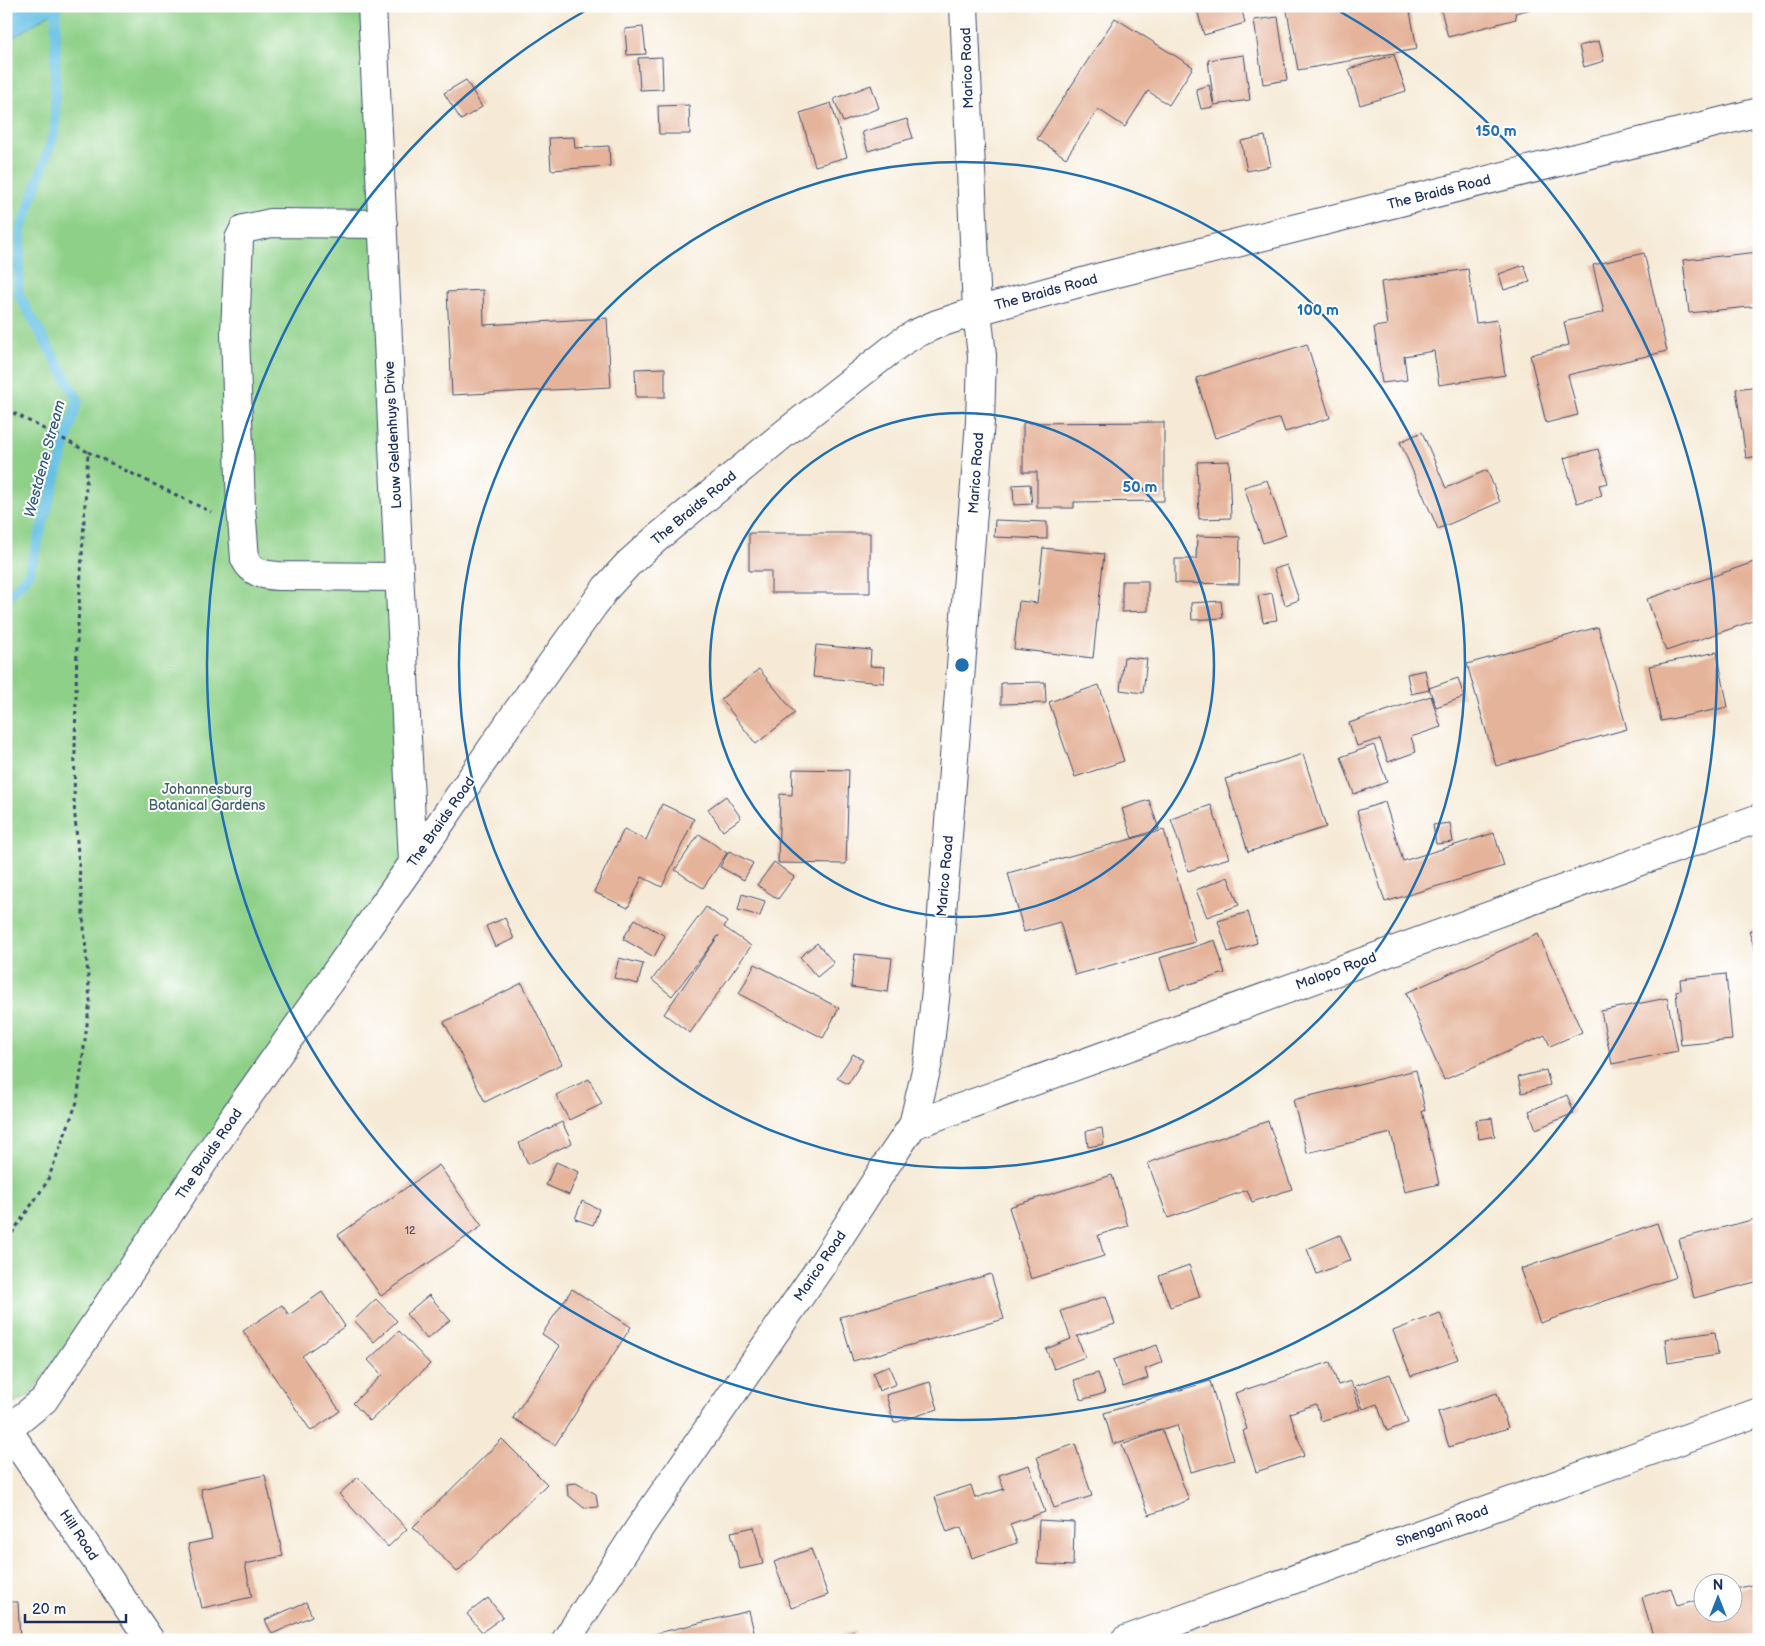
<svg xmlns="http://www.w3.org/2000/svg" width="1765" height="1646" font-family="'Balsamiq Sans',sans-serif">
	<rect width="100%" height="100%" fill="#fff"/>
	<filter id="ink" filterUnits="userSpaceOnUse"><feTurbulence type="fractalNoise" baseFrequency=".02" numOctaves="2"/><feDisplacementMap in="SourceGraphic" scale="10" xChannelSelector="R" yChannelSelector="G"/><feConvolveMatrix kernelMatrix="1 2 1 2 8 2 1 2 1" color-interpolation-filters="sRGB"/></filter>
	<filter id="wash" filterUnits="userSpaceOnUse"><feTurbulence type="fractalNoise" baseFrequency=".0096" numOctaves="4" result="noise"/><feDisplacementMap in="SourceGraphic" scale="20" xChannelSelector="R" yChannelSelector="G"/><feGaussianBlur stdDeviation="1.12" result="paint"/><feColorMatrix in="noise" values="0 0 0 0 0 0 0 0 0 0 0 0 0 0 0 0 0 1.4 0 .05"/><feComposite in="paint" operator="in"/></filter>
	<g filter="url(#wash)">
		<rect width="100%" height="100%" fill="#f6ead6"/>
		<!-- green -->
		<path fill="#8ed088" stroke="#548073" d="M6 6H365L411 855 30 1395 6 1408Z"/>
		<!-- water -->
		<path fill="#68c1e5" stroke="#4278a2" d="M6 6H60L56 10 6 42Z"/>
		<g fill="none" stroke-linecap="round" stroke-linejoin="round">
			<!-- stream -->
			<path stroke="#68c1e5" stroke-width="10" d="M6 599 28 576 78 400 18 293 21 230 55 131 56 10 54 6"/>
		</g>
		<g id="blocks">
			<!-- building -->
			<path fill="#e5b39a" d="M1196 6H1241L1245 23 1204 35Z
				M1286 6H1409L1417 49 1298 70Z
				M1440 6H1540V7L1515 13 1516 19 1448 37Z
				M1278 17 1287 80 1263 84 1254 20Z
				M1115 18 1193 67 1169 105 1148 91 1125 127 1098 109 1066 158 1037 139Z
				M643 27 646 54 627 55 625 29Z
				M1599 41 1604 61 1584 67 1579 46Z
				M1244 55 1250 100 1214 105 1208 60Z
				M1394 55 1406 91 1360 105 1349 69Z
				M662 57 663 89 640 90 638 58Z
				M466 80 482 107 461 120 444 93Z
				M871 85 879 108 843 122 834 99Z
				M1209 85 1214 107 1201 109 1196 89Z
				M831 103 847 157 815 166 800 113Z
				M689 105 690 134H659L658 106Z
				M907 119 913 138 868 151 862 132Z
				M1265 136 1271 166 1247 171 1241 141Z
				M574 137 575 148 609 146 610 166 551 170 549 138Z
				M1759 252V306L1689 313 1683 260Z
				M1644 253 1667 351 1568 375 1578 415 1546 423 1530 355 1569 345 1564 322 1604 312 1593 265Z
				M1524 265 1530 282 1504 290 1499 274Z
				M1468 269 1476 323 1497 320 1505 375 1439 385 1434 351 1404 356 1407 380 1382 383 1374 327 1387 325 1381 282Z
				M483 290 484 325 607 318 611 387 452 395 447 292Z
				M1307 344 1330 418 1285 432 1280 418 1215 438 1196 378Z
				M665 368V397H636L635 369Z
				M1759 386V456L1746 458 1736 389Z
				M1164 422V501L1074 502V508H1037V472H1023V423Z
				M1422 432 1446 488 1487 470 1500 502 1438 529 1400 442Z
				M1598 449 1608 483 1599 485 1602 496 1577 503 1564 458Z
				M1229 461 1231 518 1199 519 1197 462Z
				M1267 480 1286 535 1263 543 1244 487Z
				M1030 484 1032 504 1014 505 1013 485Z
				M995 520 1047 522V539L994 537Z
				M749 533H870V593H771V571H749Z
				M1197 536 1240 537 1239 584 1175 583V559H1196Z
				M1043 548 1104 554 1093 658 1014 649 1019 601 1037 603Z
				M1757 561 1759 565V619L1666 651 1647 599Z
				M1287 565 1299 600 1285 605 1274 569Z
				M1122 581H1148V611L1122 612Z
				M1272 593 1277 620 1263 622 1258 596Z
				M1221 601 1223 618 1192 620 1191 603Z
				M1598 627 1627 729 1496 766 1467 664Z
				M816 645 871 650 870 666 885 667 884 683 813 677Z
				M1717 652 1728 707 1661 721 1649 666Z
				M1124 657 1147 659 1143 693 1120 690Z
				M759 669 795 713 756 744 721 699Z
				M1425 670 1429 690 1411 694 1407 674Z
				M1458 678 1464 697 1436 707 1429 688Z
				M1045 682 1046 703 1001 704V683Z
				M1099 685 1124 761 1075 777 1049 702Z
				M1431 696 1441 727 1411 737 1416 752 1388 762 1380 739 1357 746 1349 723Z
				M1374 745 1387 782 1354 794 1341 757Z
				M1303 754 1326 827 1248 852 1225 779Z
				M793 769 849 770 846 864 778 863 780 794 792 795Z
				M726 796 741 818 723 831 708 809Z
				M1149 800 1159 829 1132 838 1122 809Z
				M1385 802 1403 861 1494 833 1504 866 1385 902 1357 811Z
				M662 804 694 819 662 887 642 877 628 908 594 892 624 829 646 840Z
				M1211 805 1229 858 1188 871 1171 819Z
				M1450 823 1453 842 1436 844 1433 825Z
				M1164 830 1195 942 1075 975 1060 922 1024 932 1008 873Z
				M699 834 727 853 703 888 675 870Z
				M729 851 753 863 744 880 720 867Z
				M774 862 794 877 778 899 757 885Z
				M1228 877 1239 905 1207 917 1196 890Z
				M742 894 765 901 760 916 738 910Z
				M706 907 727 922 724 927 751 946 690 1033 664 1014 719 935 672 996 652 980Z
				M1248 912 1257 943 1228 952 1218 921Z
				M505 918 514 939 495 947 486 926Z
				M635 919 665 936 654 957 623 939Z
				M1759 927V949L1755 950 1749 931Z
				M1538 934 1582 1032 1550 1046 1545 1035 1444 1080 1406 993Z
				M1215 940 1225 973 1170 990 1160 958Z
				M817 943 834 963 817 977 800 957Z
				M855 954 892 958 888 992 851 987Z
				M619 958 643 964 638 984 614 978Z
				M755 964 839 1008 823 1038 739 994Z
				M1726 974 1732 1040 1681 1045 1676 991 1681 990 1680 979Z
				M522 983 562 1064 485 1102 444 1022Z
				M1667 998 1678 1051 1612 1064 1601 1011Z
				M853 1054 863 1060 848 1084 837 1078Z
				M1416 1070 1425 1110 1422 1111 1439 1184 1405 1192 1391 1133 1307 1153 1293 1100Z
				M1546 1070 1550 1085 1522 1093 1518 1077Z
				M589 1079 602 1104 569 1120 556 1095Z
				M1567 1095 1574 1113 1536 1129 1529 1111Z
				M1492 1118 1495 1136 1479 1139 1476 1120Z
				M1268 1121 1292 1189 1252 1202 1247 1190 1168 1218 1148 1163Z
				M562 1122 572 1143 528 1164 519 1143Z
				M1102 1128 1104 1144 1088 1147 1086 1131Z
				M556 1162 579 1172 569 1195 546 1185Z
				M439 1165 482 1226 381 1296 338 1235Z
				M1112 1175 1128 1226 1098 1235 1104 1256 1031 1279 1009 1207Z
				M582 1201 599 1209 593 1225 575 1219Z
				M1759 1218V1281L1694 1298 1679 1239Z
				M1657 1223 1676 1277 1540 1323 1520 1269Z
				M1340 1235 1351 1260 1317 1274 1307 1249Z
				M1189 1265 1200 1297 1170 1307 1159 1276Z
				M991 1274 1004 1319 853 1361 840 1317Z
				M572 1289 631 1327 555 1445 513 1418 560 1346 542 1334Z
				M322 1292 345 1326 302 1356 340 1411 311 1431 243 1331 282 1305 289 1315Z
				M429 1295 450 1320 427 1339 406 1314Z
				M1106 1296 1115 1324 1077 1336 1085 1357 1054 1369 1046 1349 1071 1339 1061 1311Z
				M376 1299 397 1321 374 1342 354 1320Z
				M1440 1313 1458 1359 1411 1376 1393 1331Z
				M399 1331 430 1364 370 1421 353 1403 382 1375 368 1360Z
				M1715 1332 1718 1355 1668 1363 1665 1339Z
				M1157 1345 1163 1362 1145 1369 1148 1378 1123 1387 1113 1360Z
				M1330 1362 1338 1385 1351 1381 1360 1409 1321 1421 1316 1404 1290 1413 1304 1456 1256 1472 1243 1431 1247 1429 1235 1393Z
				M889 1366 896 1384 879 1391 873 1373Z
				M1098 1373 1105 1393 1081 1400 1074 1380Z
				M1390 1374 1408 1423 1387 1431 1377 1404 1363 1409 1355 1386Z
				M1210 1381 1234 1460 1191 1472 1177 1425 1113 1444 1104 1413Z
				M930 1382 938 1409 894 1423 886 1395Z
				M1497 1393 1508 1428 1449 1447 1438 1412Z
				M1162 1430 1189 1500 1149 1515 1122 1445Z
				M502 1439 547 1484 457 1572 413 1527Z
				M1075 1444 1092 1496 1054 1508 1037 1457Z
				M1029 1465 1045 1512 1010 1524 1017 1543 972 1558 961 1527 947 1532 935 1497 971 1485 975 1498 1004 1489 999 1475Z
				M265 1475 283 1556 245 1564 252 1597 202 1608 188 1544 212 1539 201 1489Z
				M358 1477 407 1529 388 1547 339 1494Z
				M576 1483 596 1494 598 1507 584 1508 568 1495 567 1484Z
				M1039 1520 1074 1522 1073 1566 1037 1564Z
				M754 1527 763 1564 740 1569 731 1532Z
				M811 1549 828 1595 791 1608 774 1562Z
				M1759 1583V1638L1753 1640H1654L1642 1597 1671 1588 1677 1606 1702 1599V1614H1732V1590Z
				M488 1598 503 1617 482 1632 467 1614Z
				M6 1602H18L20 1640H6Z
				M306 1602 312 1616 272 1634 265 1620Z
				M749 1611 756 1640H634L633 1639Z
				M854 1631 856 1640H829V1639Z"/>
		</g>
	</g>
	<g filter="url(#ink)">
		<use href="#blocks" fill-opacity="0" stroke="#3c4b70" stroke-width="1"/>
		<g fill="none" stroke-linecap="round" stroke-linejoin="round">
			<defs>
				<path id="minor" d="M372 6 413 863
					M383 224 271 223 244 229 239 239 235 333 241 507 245 559C252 573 263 575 278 576L399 577
					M913 1125 1759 818
					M8 1430 150 1640
					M6 1431 44 1400 235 1115 413 863 516 713 606 588 628 564 657 538 785 433 900 343 915 334 937 324 977 311 1101 277 1759 112
					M566 1640 640 1527 821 1266 886 1165 913 1125 928 1062 936 990 980 421 982 356 977 311 964 6
					M1125 1640 1759 1412"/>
			</defs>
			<!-- minor casing -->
			<use href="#minor" stroke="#3c4b70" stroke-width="30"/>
			<!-- path -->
			<path stroke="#3c4b70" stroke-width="3" stroke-dasharray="4 4" stroke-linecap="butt" d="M6 409 88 452 77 641 74 804 90 1001 77 1102 47 1182 6 1242
				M88 452 211 512"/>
			<!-- minor -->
			<use href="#minor" stroke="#fff" stroke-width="28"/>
		</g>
	</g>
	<!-- distance rings -->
	<g fill="none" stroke="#1f6fb2" stroke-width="2.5">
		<circle cx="962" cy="665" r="252"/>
		<circle cx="962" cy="665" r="503"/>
		<path d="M1334 8A755 755 0 1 1 590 8"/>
	</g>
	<g text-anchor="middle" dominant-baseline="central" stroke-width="4" stroke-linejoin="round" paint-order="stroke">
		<!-- number labels -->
		<g font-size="11" fill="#4e506d">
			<text x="410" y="1230">12</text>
		</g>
		<!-- street labels -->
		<g font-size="14" fill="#1b2f5e" stroke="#fff">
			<text transform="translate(967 68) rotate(-92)">Marico Road</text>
			<text transform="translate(1439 192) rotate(-14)">The Braids Road</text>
			<text transform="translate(1046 292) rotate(-15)">The Braids Road</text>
			<text transform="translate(393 435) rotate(-93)">Louw Geldenhuys Drive</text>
			<text transform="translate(976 473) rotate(-86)">Marico Road</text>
			<text transform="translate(694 508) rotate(-40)">The Braids Road</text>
			<text transform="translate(441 822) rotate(-55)">The Braids Road</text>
			<text transform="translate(945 876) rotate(-85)">Marico Road</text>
			<text transform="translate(1336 971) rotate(-20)">Malopo Road</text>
			<text transform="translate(209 1154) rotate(-56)">The Braids Road</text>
			<text transform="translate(820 1266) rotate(-56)">Marico Road</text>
			<text transform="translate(1442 1526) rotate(-20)">Shengani Road</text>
			<text transform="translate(79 1535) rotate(56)">Hill Road</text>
		</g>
		<!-- park labels -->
		<g font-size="14" fill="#3e5f6b" stroke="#fff">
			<text x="207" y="789">Johannesburg<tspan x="207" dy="16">Botanical Gardens</tspan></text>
		</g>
		<!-- water labels -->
		<g font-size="15" font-style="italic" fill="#325b86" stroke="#fff">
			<text transform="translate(45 459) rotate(-75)">Westdene Stream</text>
		</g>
	</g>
	<circle cx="962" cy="665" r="8" fill="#1f6fb2" stroke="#fff" stroke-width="2.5"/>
	<g font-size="15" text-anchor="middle" font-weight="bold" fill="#1f6fb2" stroke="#fff" stroke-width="4" stroke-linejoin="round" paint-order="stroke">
		<text x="1496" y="136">150 m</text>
		<text x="1318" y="315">100 m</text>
		<text x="1140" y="492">50 m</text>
	</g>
	<!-- margin -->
	<rect width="1765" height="1646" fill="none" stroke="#fff" stroke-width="25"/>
	<!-- north arrow -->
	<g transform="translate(1718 1598)"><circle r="24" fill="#ffffff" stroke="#a4acbf"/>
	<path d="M0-4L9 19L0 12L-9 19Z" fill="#1f6fb2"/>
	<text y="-8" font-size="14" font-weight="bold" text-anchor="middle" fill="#1b2f5e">N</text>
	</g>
	<!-- scale -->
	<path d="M25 1614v8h101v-8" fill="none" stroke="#1b2f5e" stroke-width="2.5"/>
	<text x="32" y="1614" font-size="15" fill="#1b2f5e" stroke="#ffffff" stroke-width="4" paint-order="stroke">20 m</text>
</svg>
